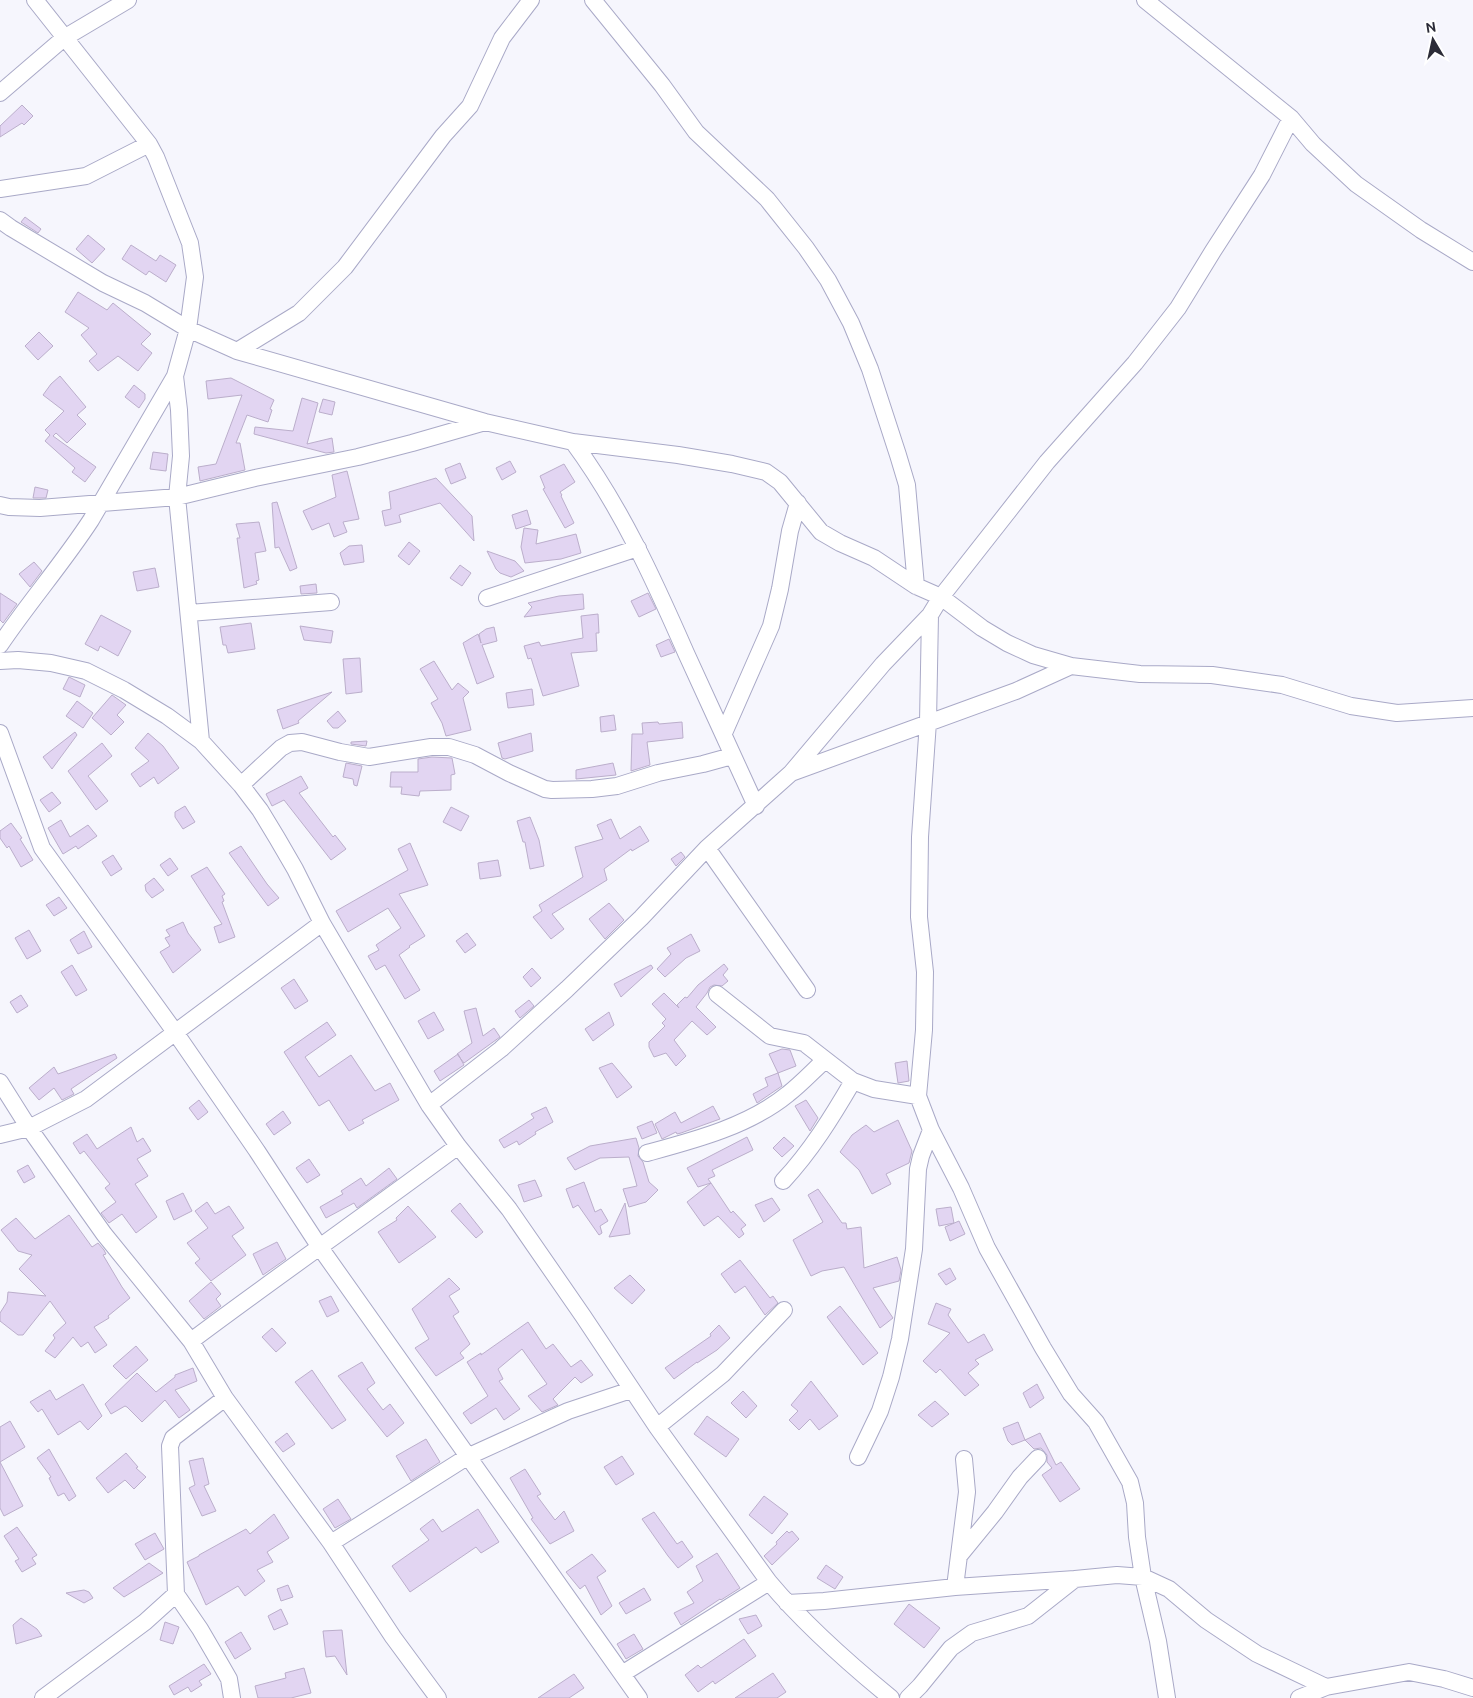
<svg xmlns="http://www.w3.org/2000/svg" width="1473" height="1698" font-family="Ubuntu,sans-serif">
	<rect width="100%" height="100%" fill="#f6f6fd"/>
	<!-- building -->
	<path fill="#e2d5f2" stroke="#bbaecb" d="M22 105 33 116 24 125 22 123 0 137V126Z
		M25 217 41 229 38 233 21 222Z
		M88 235 105 249 92 263 76 249Z
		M131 245 156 261 160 255 176 265 166 282 149 271 146 275 122 259Z
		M78 292 107 310 113 303 151 334 141 344 152 353 138 371 118 356 98 371 89 361 97 354 81 335 89 328 65 312Z
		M39 332 53 346 38 360 25 346Z
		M60 376 86 407 77 415 86 424 67 443 56 433 53 436 96 467 85 482 72 472 75 468 45 441 50 435 45 430 64 411 43 395 51 384Z
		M231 378 274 400 270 409 272 410 268 422 247 415 236 443H240L245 470 200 481 198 467 216 464 242 395 208 399 206 381Z
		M134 385 145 394V399L139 408 125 397Z
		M302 398 318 403 307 444 332 438 334 452 326 453 254 434 255 427 293 431Z
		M323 399 335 402 332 415 319 412Z
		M153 452 168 454 166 471 150 469Z
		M510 461 516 472 502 480 496 468Z
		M460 463 466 478 451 484 445 469Z
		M564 464 575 482 560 492 562 495 561 496 574 523 565 528 543 489 545 488 540 476Z
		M347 471 359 519 343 522 347 532 334 537 329 523 312 530 303 511 336 497 332 475Z
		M436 478 472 516 474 541 440 503 399 515 401 522 385 526 382 511 391 509 389 492Z
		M35 487 48 490 46 498H33Z
		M277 502 297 568 290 571 279 547 275 548 272 503Z
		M527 510 531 524 516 529 512 515Z
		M259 522 266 551 255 553 259 580 256 581 257 584 244 588 237 538H240L236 524Z
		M524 528 538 530 536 544 576 534 581 553 561 559 525 563 521 547Z
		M409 542 420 551 409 565 398 556Z
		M362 545 364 562 344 565 340 553 349 546Z
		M487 551 515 561 524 571 511 577 500 573 496 569Z
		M34 562 42 571 30 587 19 574Z
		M460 565 471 573 462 586 450 578Z
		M155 568 159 587 137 591 133 572Z
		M316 584 317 593 301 594 300 586Z
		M0 593 17 604 3 623 0 620Z
		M648 593 656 609 639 617 631 601Z
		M583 594 584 609 524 617 532 607 528 603 559 596Z
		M598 614 599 633H596L597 651 571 653 579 686 543 696 531 658 528 659 524 646 539 642 541 646 583 638 581 616Z
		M101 615 131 631 118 656 100 646 98 651 85 644Z
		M251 623 255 649 228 653 226 645H223L220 627Z
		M300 626 333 631 331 643 304 640Z
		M494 627 497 641 482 645 494 677 477 684 463 643 478 634 481 643 479 634 486 629Z
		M669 639 675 652 661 657 656 645Z
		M360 658 362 692 346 694 343 659Z
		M434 661 452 690 458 683 469 692 463 698 471 730 446 736 442 723 431 703 438 699 420 669Z
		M69 677 85 685 80 697 63 689Z
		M532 689 534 705 508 708 506 693Z
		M332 692 298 721 299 723 283 729 277 710Z
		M112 695 126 705 117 715 124 722 111 735 92 718Z
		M77 701 93 713 83 728 66 716Z
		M338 711 346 721 338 728H333L327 721Z
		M614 715 616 730 601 732 600 717Z
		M658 722 659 724 682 722 683 738 647 742 650 765 631 771 632 734H643L642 723Z
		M75 732 77 735 52 769 43 757Z
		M148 733 163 746 179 768 158 784 154 777 140 787 131 774 149 761 135 748Z
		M531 733 533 751 505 759 502 758 498 743Z
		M367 741 366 746 351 744V742Z
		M102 743 112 756 88 776 108 801 96 810 68 771Z
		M432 757 452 758 455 774 451 775V790L420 791 419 796 401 794 402 787H390L391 772H418V759Z
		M346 763 362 766 357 786 354 785 353 779 343 777Z
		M613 763 616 775 576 779V770Z
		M301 776 308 788 299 793 333 837 335 835 346 849 331 860 284 800 272 806 266 794Z
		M52 792 61 803 49 812 40 800Z
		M185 806 195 822 183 829 175 817V812Z
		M451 807 469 816 461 831 443 822Z
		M530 817 539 840 544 866 530 869 525 842H523L517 821Z
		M611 819 620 839 640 826 649 841 632 851 631 849 604 869 607 880 552 914 564 929 551 939 533 917 542 911 539 905 583 877 575 847 603 839 597 825Z
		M61 820 70 837 88 825 97 836 78 849 76 846 63 854 48 828Z
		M11 823 22 838 20 839 33 860 21 867 9 846 7 848 0 838V831Z
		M410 843 428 885 399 894 425 936 409 946 410 947 399 955 420 990 405 999 385 965 376 970 368 956 379 950 376 945 401 928 388 908 348 932 336 911 408 870 398 849Z
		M241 846 267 884 279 898 268 906 229 853Z
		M681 852 685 857 676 866 671 859Z
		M113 855 122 869 111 876 102 862Z
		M170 858 178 869 168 876 160 865Z
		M498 860 501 876 480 879 478 863Z
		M207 867 225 894 222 896 224 901 222 902 235 937 219 943 214 927 222 924 191 876Z
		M154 878 164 890 152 898 146 891 145 885Z
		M59 897 67 908 54 916 46 905Z
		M609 903 624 920 605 939 589 919Z
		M183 922 188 933 201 950 173 973 160 952 170 946 165 938 170 936 166 930Z
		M29 930 41 951 27 959 15 938Z
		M84 931 92 947 78 954 70 940Z
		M467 933 476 945 465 953 456 941Z
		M691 934 700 951 686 958 665 977 657 969 671 954 667 948Z
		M724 964 728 969 723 975 728 981 722 986 714 985 710 987 707 993 696 1007 716 1027 707 1035 692 1021 674 1040 686 1056 676 1066 666 1053 654 1057 649 1047V1042L665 1026 662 1023 666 1019 652 1004 664 993 679 1008 677 1005 685 997 687 998 698 985Z
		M72 965 87 990 76 996 61 972Z
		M651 965 653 968 621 997 614 984Z
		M532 968 541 978 531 987 523 977Z
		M294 979 308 1001 295 1009 281 988Z
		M21 995 28 1006 17 1013 10 1002Z
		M529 1000 534 1006 520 1018 515 1011Z
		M476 1008 483 1036 494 1028 500 1037 464 1063 457 1054 472 1043 464 1011Z
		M434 1012 444 1030 428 1039 418 1021Z
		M609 1012 614 1025 593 1041 585 1029Z
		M327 1022 336 1035 305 1057 319 1077 351 1055 375 1091 390 1083 399 1100 362 1120 364 1123 349 1131 329 1100 319 1106 284 1052Z
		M782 1049 790 1050 796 1066 778 1073 769 1054Z
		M115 1054 117 1058 71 1089 74 1094 62 1100 54 1088 39 1100 29 1088 54 1067 58 1074Z
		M458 1054 464 1065 440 1081 434 1071Z
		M907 1061 909 1081 898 1083 895 1063Z
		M612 1063 632 1087 617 1098 599 1068Z
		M778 1073 782 1086 757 1103 753 1094 768 1086 765 1078Z
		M199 1100 208 1112 198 1120 189 1108Z
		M806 1100 818 1118 810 1131 795 1106Z
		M713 1106 720 1119 681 1133 677 1134 676 1132 662 1139 655 1124 675 1112 681 1123Z
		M546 1107 553 1122 535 1132 536 1134 519 1145 517 1141 504 1148 499 1140 534 1118 531 1114Z
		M283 1111 291 1123 274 1135 266 1124Z
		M898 1120 912 1151 909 1163 886 1174 891 1184 872 1194 859 1170 840 1152 852 1135 866 1125 874 1132Z
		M652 1121 657 1133 642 1139 637 1127Z
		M131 1127 137 1142 143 1138 151 1151 137 1159 148 1176 135 1184 157 1217 136 1233 122 1214 109 1223 101 1213 116 1202 105 1188 110 1184 84 1151 80 1154 73 1143 87 1134 97 1149Z
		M747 1137 753 1150 712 1170 715 1176 708 1179 711 1183 698 1187 687 1168Z
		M784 1137 794 1146 782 1157 773 1148Z
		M636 1138 639 1148 638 1156 643 1162 649 1182 658 1190 646 1202 629 1207 623 1189 637 1186 629 1157 600 1158 575 1170 567 1158 590 1146Z
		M309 1159 320 1175 307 1183 296 1168Z
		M28 1165 35 1177 24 1183 17 1171Z
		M389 1168 397 1179 357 1208 354 1203 326 1218 320 1207 343 1194 341 1191 361 1178 366 1186Z
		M535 1180 542 1196 524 1202 518 1185Z
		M584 1182 595 1212 601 1209 608 1221 600 1226 602 1233 599 1235 578 1205 573 1208 566 1189Z
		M711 1183 731 1213 733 1211 746 1225 741 1229 744 1234 739 1238 718 1216 704 1226 687 1202Z
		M818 1189 842 1223H846L847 1229 861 1227 864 1268 897 1257 901 1270 899 1281 873 1288 893 1318 880 1328 844 1267 822 1271 811 1276 793 1240 823 1222 808 1195Z
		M183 1193 192 1211 174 1220 166 1201Z
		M772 1198 780 1210 764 1222 755 1205Z
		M207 1202 215 1214 229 1206 244 1228 232 1236 246 1255 211 1281 195 1263 200 1259 187 1243 208 1228 195 1211Z
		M460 1203 483 1232 476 1238 451 1211Z
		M625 1203 630 1234 609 1237Z
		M408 1206 436 1237 399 1263 378 1232 397 1220 396 1218Z
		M951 1207 954 1223 939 1226 936 1209Z
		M69 1215 92 1247 98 1243 104 1250 106 1254 103 1255 122 1287 130 1298 108 1316 109 1318 94 1327 107 1345 95 1353 88 1342 81 1347 73 1337 55 1358 45 1351 55 1338 53 1335 66 1323 50 1301 23 1335H18L0 1321V1313L7 1302 8 1292 46 1296 19 1269 32 1255 18 1251 1 1230 16 1218 35 1239Z
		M959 1221 965 1234 950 1241 945 1227Z
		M277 1242 286 1259 263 1275 253 1254Z
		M740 1260 770 1298 773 1296 778 1303 765 1315 745 1286 735 1293 721 1274Z
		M950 1268 956 1279 946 1285 938 1274Z
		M630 1275 645 1290 632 1304 614 1288Z
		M449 1278 460 1289 449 1296 459 1312 453 1316 470 1344 460 1353 464 1358 436 1376 415 1348 429 1339 412 1309Z
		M211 1282 221 1294 216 1299 221 1306 204 1319 189 1301Z
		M331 1296 339 1311 327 1317 319 1301Z
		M936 1303 951 1309 948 1315 968 1343 984 1334 993 1350 975 1360 979 1364 968 1373 979 1385 965 1396 940 1369 936 1373 923 1361 950 1333 928 1324Z
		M840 1306 878 1353 863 1365 827 1317Z
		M528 1322 546 1349 553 1344 571 1367 581 1360 593 1375 581 1383 575 1377 553 1399 558 1405 542 1412 528 1396 547 1384 522 1349 498 1369 503 1379 499 1381 520 1409 504 1420 496 1408 471 1424 463 1413 488 1396 467 1362 481 1353V1355Z
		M719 1325 730 1338 717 1350 697 1363V1362L674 1379 665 1368 711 1336 710 1334Z
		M272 1328 286 1343 276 1352 262 1337Z
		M136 1346 148 1360 126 1379 113 1366Z
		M362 1362 375 1383 367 1389 383 1410 390 1404 404 1423 387 1437 338 1376Z
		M193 1368 197 1381 175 1390 190 1410 179 1418 165 1400 142 1422 127 1407 125 1406 111 1414 105 1404 137 1373 156 1392 175 1377V1375Z
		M312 1370 346 1420 332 1429 295 1382Z
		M811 1381 838 1416 819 1430 810 1419 799 1430 789 1420 798 1411 791 1405Z
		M83 1384 102 1416 88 1430 80 1421 58 1435 42 1409 38 1412 30 1402 50 1390 56 1400Z
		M1037 1384 1044 1398 1030 1408 1023 1393Z
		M743 1391 757 1406 746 1418 731 1403Z
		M935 1401 949 1414 932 1427 918 1415Z
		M707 1416 739 1439 726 1457 694 1434Z
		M10 1421 25 1447 0 1462 23 1506 4 1516 0 1508V1427Z
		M1018 1422 1025 1440 1012 1445 1008 1441 1003 1428Z
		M287 1433 295 1444 283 1452 275 1442Z
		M1040 1433 1056 1465 1061 1462 1080 1489 1060 1502 1042 1475 1052 1468 1047 1462V1455L1041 1448 1034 1449 1025 1440Z
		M426 1439 440 1462 411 1481 396 1456Z
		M49 1449 76 1496 69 1501 64 1493 58 1496 49 1478 51 1477 37 1458Z
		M126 1453 138 1467 136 1468 146 1477 134 1489 125 1480 108 1493 96 1478Z
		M622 1456 634 1474 616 1485 604 1467Z
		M203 1458 209 1484 204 1486 216 1511 202 1516 189 1488 195 1485 189 1461Z
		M525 1469 541 1494 537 1496 555 1520 564 1511 574 1531 550 1544 531 1519 533 1518 510 1478Z
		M764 1496 788 1514 772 1534 749 1515Z
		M338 1499 351 1519 335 1528 323 1509Z
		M478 1509 499 1542 481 1553 476 1547 410 1592 392 1566 429 1540 420 1529 433 1519 442 1532Z
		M654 1512 677 1544 682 1541 693 1557 678 1568 668 1556 642 1519Z
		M274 1514 289 1538 267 1552 273 1562 257 1570 265 1581 245 1596 238 1586 206 1605 187 1562 199 1556V1555L246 1529 250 1534Z
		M17 1527 37 1555 32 1558 36 1564 22 1572 15 1561 19 1559 4 1536Z
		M787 1531 789 1533 792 1531 799 1539 772 1565 764 1556 777 1544 776 1542Z
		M155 1533 164 1549 145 1560 135 1544Z
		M717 1553 740 1588 721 1600 720 1599 681 1625 674 1613 694 1603 687 1592 703 1581 696 1566Z
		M592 1554 606 1571 597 1577 612 1606 601 1615 585 1585 580 1589 566 1572Z
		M149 1563 163 1573 124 1597 113 1588Z
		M826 1565 843 1577 835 1589 817 1578Z
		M288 1585 293 1597 281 1601 277 1589Z
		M644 1588 651 1600 626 1614 619 1603Z
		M84 1590 89 1592 93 1598 84 1603 66 1593Z
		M909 1604 940 1628 924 1648 894 1624Z
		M281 1609 288 1624 274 1630 268 1616Z
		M756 1615 762 1626 748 1634 739 1619Z
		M21 1618 37 1629 42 1636 16 1644 13 1625Z
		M165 1622 179 1627 173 1644 160 1640Z
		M342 1630 347 1675 335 1656 326 1657 323 1631Z
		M241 1632 251 1649 235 1659 225 1642Z
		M634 1634 643 1649 626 1659 617 1644Z
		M744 1639 756 1656 715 1684 713 1681 698 1692 685 1675 698 1665 701 1668Z
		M204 1664 211 1674 199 1681 202 1685 191 1692 188 1687 174 1695 169 1686Z
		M304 1668 311 1693 291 1698H258L255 1686 286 1678 285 1673Z
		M773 1673 786 1692 777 1698H735Z
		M574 1674 584 1688 569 1698H538Z"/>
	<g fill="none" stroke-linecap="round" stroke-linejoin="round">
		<defs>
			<path id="minor" d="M35 0 149 144 156 157 190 243 195 277 188 329 237 351 485 422 573 442 678 455 732 464 766 472 780 482 821 532 840 543 874 558 916 586 941 597 982 628 1007 643 1033 655 1071 666 1140 674 1212 675 1282 685 1351 706 1397 713 1473 708
				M593 0 662 85 696 132 767 199 806 248 828 280 851 323 870 369 898 455 907 485 916 586
				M1145 0 1291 118 1313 144 1356 184 1421 230 1473 262
				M0 93 64 38 128 0
				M0 189 86 176 149 144
				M0 220 11 228 103 283 145 303 188 329 175 376 91 520C63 563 29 602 0 645
				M237 351 299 313 345 267 443 136 470 106 502 38 531 0
				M175 376 179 410 181 456 177 497 201 741
				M573 442C621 507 654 580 686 653 709 704 733 755 756 806
				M0 505 9 507 40 508 177 497 255 478 358 457 412 443 485 422
				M487 598 638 548
				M189 613 331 602
				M930 615 928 722 920 837 919 917 925 972 924 1030 918 1096 931 1130 961 1188 987 1248 1043 1348 1071 1394 1096 1422 1130 1482 1135 1503 1137 1537 1143 1577 1158 1641 1167 1698
				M0 661 18 660 51 663 86 671 124 690 167 716 201 741 241 785 260 810 277 838 295 869 322 923 429 1105 458 1146 509 1209 583 1316 657 1427 769 1582C805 1625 847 1662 891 1698
				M0 733 42 848 175 1032 257 1151 319 1246 639 1698
				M724 733 771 626 780 589 790 531 798 503
				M791 773 1016 691 1071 666
				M241 785 281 748 290 743 302 742 340 752 369 757 431 747H449L475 755 509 773 545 789 552 790 592 789 617 786 658 773 703 764 732 756
				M707 848 807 990
				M717 994 770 1036 804 1043 853 1081 874 1089 918 1096
				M0 1082 29 1128 104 1234 191 1341 225 1398 331 1543 393 1637 438 1698
				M429 1105 501 1049 567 989 641 918 707 848 791 773 883 664 930 615 941 597 1047 462 1135 363 1178 308 1213 251 1262 175 1291 118
				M0 1135 29 1128 86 1099 322 923
				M647 1153C695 1140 749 1126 788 1094 801 1084 813 1071 825 1060
				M783 1181C811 1151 832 1117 853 1081
				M191 1341C279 1275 370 1212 458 1146
				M657 1427 723 1374 784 1310
				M858 1457 880 1411 891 1377 900 1339 914 1249 918 1169 921 1156 931 1130
				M331 1543 467 1457 568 1411 631 1390
				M959 1556 995 1512 1020 1477 1038 1458
				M955 1587 967 1492 964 1459
				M176 1594 200 1629 221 1665 229 1679 232 1698
				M787 1603 824 1601 955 1587 1075 1579
				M622 1674 769 1582
				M43 1698 145 1622 176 1594 170 1446 173 1438 225 1398
				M908 1698 920 1686 951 1648 972 1633 1028 1616 1075 1579 1117 1575 1143 1577 1169 1589 1206 1620 1257 1654 1326 1687
				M1299 1698 1326 1687 1409 1672 1444 1679 1473 1688"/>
		</defs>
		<!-- minor casing -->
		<use href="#minor" stroke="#a9a9c7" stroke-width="18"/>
		<!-- minor -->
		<use href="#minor" stroke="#fff" stroke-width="16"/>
	</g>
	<!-- north arrow -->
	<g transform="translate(1433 40) rotate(351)" stroke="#ffffff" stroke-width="4" paint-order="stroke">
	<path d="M0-4L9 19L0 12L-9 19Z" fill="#2b2b37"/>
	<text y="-8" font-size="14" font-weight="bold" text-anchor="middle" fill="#2b2b37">N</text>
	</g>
</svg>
